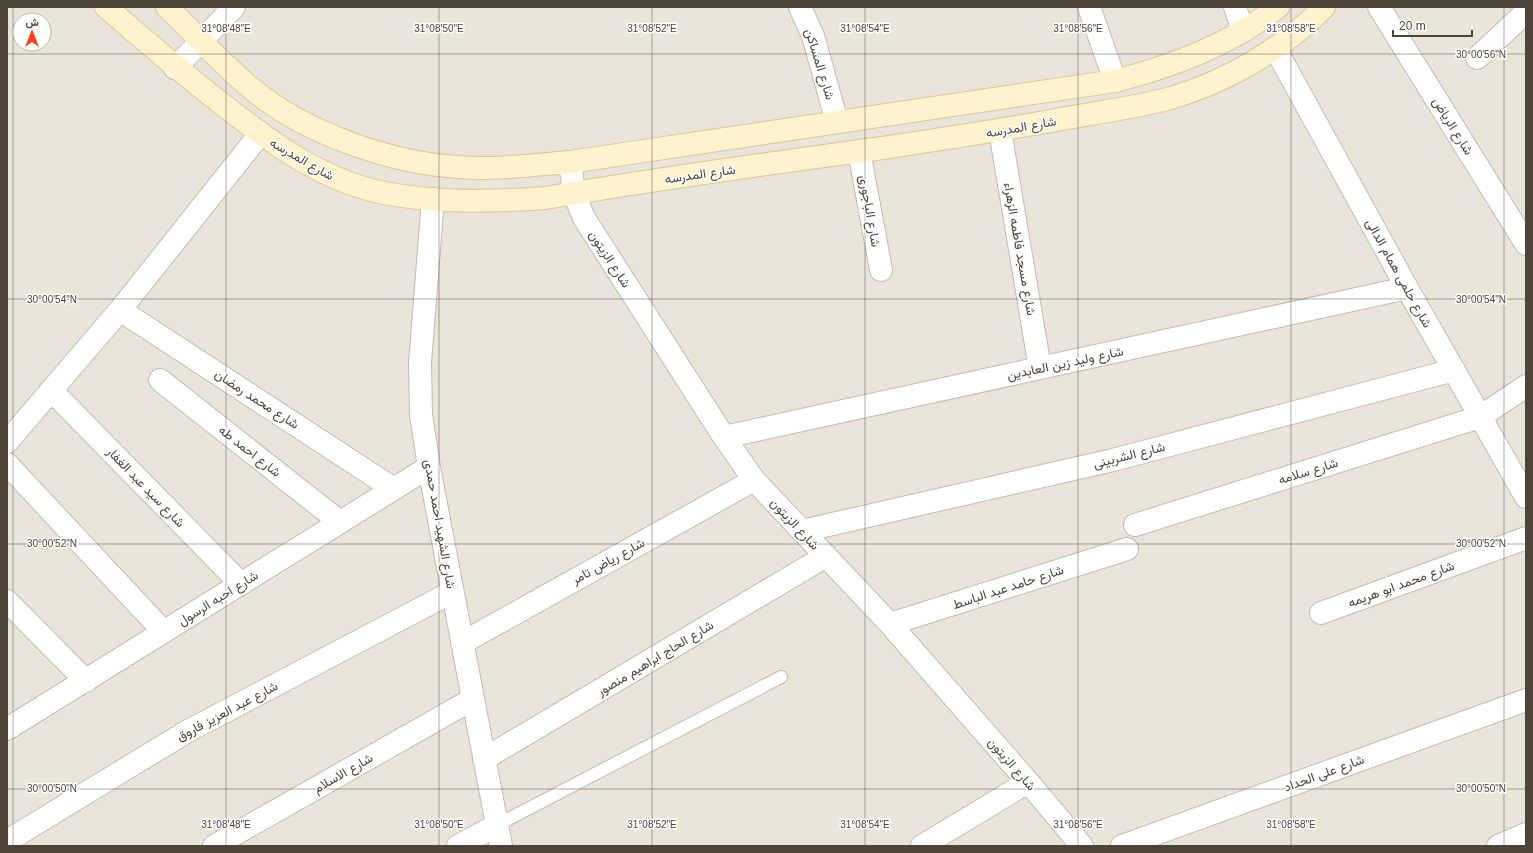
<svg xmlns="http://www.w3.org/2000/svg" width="1533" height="853" font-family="Helvetica,Vazirmatn,sans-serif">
	<rect width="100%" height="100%" fill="#f6f3ec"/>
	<!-- residential -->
	<path fill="#eae5da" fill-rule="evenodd" d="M7 7H1526V846H7ZM20 20H44V44H20Z"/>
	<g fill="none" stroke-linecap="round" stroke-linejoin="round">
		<defs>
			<path id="lane" d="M497 825 781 677"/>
			<path id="street" d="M800 7 813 36 837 122
				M1089 7 1115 81
				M1235 7 1243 31
				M1379 7 1526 244
				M1275 48 1407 288 1526 497
				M1477 58 1526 12
				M175 68 234 7
				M1000 131 1040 368
				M859 151 881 270
				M570 162 574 193 584 218 724 437 754 480 890 624 1028 782 1082 846
				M433 199 420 363 421 415 429 467 501 846
				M120 310 394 489
				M160 380 340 522
				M51 390 241 584
				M724 437 1407 288
				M7 442 120 310 260 134
				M7 464 164 632
				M1135 525 1480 417 1526 386
				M802 531 1113 460 1454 370
				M7 601 86 681
				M1321 613 1526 538
				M890 624 1127 549
				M462 643 754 480
				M7 729 429 467
				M484 759 826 556
				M7 841 188 731 452 592
				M214 846 473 699
				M458 846 497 825
				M922 846 1028 782
				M1122 846 1526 700
				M1498 846 1526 834"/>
			<path id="secondary" d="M106 7C144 40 182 73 222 104 268 140 314 175 371 190 389 195 409 197 428 199 467 202 506 201 546 198 660 178 775 163 889 147 949 138 1008 129 1067 118 1102 112 1137 107 1171 98 1228 81 1283 49 1324 7
				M167 7C195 34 222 64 252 89 305 133 390 163 458 167 495 170 533 165 570 162L1115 81C1173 66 1230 45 1278 7"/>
		</defs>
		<!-- lane casing -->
		<use href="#lane" stroke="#c2bbae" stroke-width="14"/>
		<!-- street casing -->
		<use href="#street" stroke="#c2bbae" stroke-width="24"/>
		<!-- secondary casing -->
		<use href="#secondary" stroke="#d6c79b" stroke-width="24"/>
		<!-- lane -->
		<use href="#lane" stroke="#fff" stroke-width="12"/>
		<!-- street -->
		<use href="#street" stroke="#fff" stroke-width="22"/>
		<!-- secondary -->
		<use href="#secondary" stroke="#fff3cd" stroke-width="22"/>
	</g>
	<!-- ticks -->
	<path fill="none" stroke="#4b4439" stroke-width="1" stroke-opacity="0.45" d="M13 7V846M226 7V846M439 7V846M652 7V846M865 7V846M1078 7V846M1291 7V846M1504 7V846M7 54H1526M7 299H1526M7 544H1526M7 789H1526"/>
	<g text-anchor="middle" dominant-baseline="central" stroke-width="3" stroke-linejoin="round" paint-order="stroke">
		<!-- street labels -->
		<g font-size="13" fill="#4b4439" stroke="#fff">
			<text transform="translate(820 64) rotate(73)">شارع المساكن</text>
			<text transform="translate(1453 126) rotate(58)">شارع الرياض</text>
			<text transform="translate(1021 127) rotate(-10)">شارع المدرسه</text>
			<text transform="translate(302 159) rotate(30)">شارع المدرسه</text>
			<text transform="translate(700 174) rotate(-8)">شارع المدرسه</text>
			<text transform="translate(870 211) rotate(80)">شارع الباجورى</text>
			<text transform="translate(1020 249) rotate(80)">شارع مسجد فاطمه الزهراء</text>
			<text transform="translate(610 259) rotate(57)">شارع الزيتون</text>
			<text transform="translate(1399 273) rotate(61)">شارع حلمى همام الدالى</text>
			<text transform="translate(1065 363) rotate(-12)">شارع وليد زين العابدين</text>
			<text transform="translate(257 399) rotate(33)">شارع محمد رمضان</text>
			<text transform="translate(250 451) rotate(38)">شارع احمد طه</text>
			<text transform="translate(1129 455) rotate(-14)">شارع الشربينى</text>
			<text transform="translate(1308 471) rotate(-17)">شارع سلامه</text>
			<text transform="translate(146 487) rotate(46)">شارع سيد عبد الغفار</text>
			<text transform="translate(440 524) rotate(80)">شارع الشهيد احمد حمدى</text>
			<text transform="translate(795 524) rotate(47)">شارع الزيتون</text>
			<text transform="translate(608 561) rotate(-29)">شارع رياض تامر</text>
			<text transform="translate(1401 584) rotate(-20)">شارع محمد ابو هريمه</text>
			<text transform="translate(1008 587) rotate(-18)">شارع حامد عبد الباسط</text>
			<text transform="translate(218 598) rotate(-32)">شارع احبه الرسول</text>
			<text transform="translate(655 658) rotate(-31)">شارع الحاج ابراهيم منصور</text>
			<text transform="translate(227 711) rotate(-28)">شارع عبد العزيز فاروق</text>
			<text transform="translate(1012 764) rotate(49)">شارع الزيتون</text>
			<text transform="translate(343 773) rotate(-30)">شارع الاسلام</text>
			<text transform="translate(1324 773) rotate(-20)">شارع على الحداد</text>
		</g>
	</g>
	<g font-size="10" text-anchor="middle" fill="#4b4439" stroke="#fff" stroke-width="3" stroke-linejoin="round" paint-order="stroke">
		<text x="226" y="32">31°08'48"E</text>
		<text x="439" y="32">31°08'50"E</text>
		<text x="652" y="32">31°08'52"E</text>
		<text x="865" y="32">31°08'54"E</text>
		<text x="1078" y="32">31°08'56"E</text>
		<text x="1291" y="32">31°08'58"E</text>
		<text x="1481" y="58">30°00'56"N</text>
		<text x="52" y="303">30°00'54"N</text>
		<text x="1481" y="303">30°00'54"N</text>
		<text x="52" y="547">30°00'52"N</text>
		<text x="1481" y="547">30°00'52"N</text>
		<text x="52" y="792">30°00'50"N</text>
		<text x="1481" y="792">30°00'50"N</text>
		<text x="226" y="828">31°08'48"E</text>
		<text x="439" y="828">31°08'50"E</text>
		<text x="652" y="828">31°08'52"E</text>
		<text x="865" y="828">31°08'54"E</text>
		<text x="1078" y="828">31°08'56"E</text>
		<text x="1291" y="828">31°08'58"E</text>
	</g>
	<!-- border -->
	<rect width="1533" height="853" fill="none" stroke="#4b4439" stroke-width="16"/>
	<!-- north arrow -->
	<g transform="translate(32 32)"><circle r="19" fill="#ffffff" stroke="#b7b4b0"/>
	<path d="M0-3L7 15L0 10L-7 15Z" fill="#fc3f1d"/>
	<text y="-6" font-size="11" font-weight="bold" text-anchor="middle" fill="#4b4439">ش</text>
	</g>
	<!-- scale -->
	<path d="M1393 30v6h79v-6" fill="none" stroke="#4b4439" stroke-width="2"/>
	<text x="1399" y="30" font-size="12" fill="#4b4439" stroke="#ffffff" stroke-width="3" paint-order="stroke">20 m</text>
</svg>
